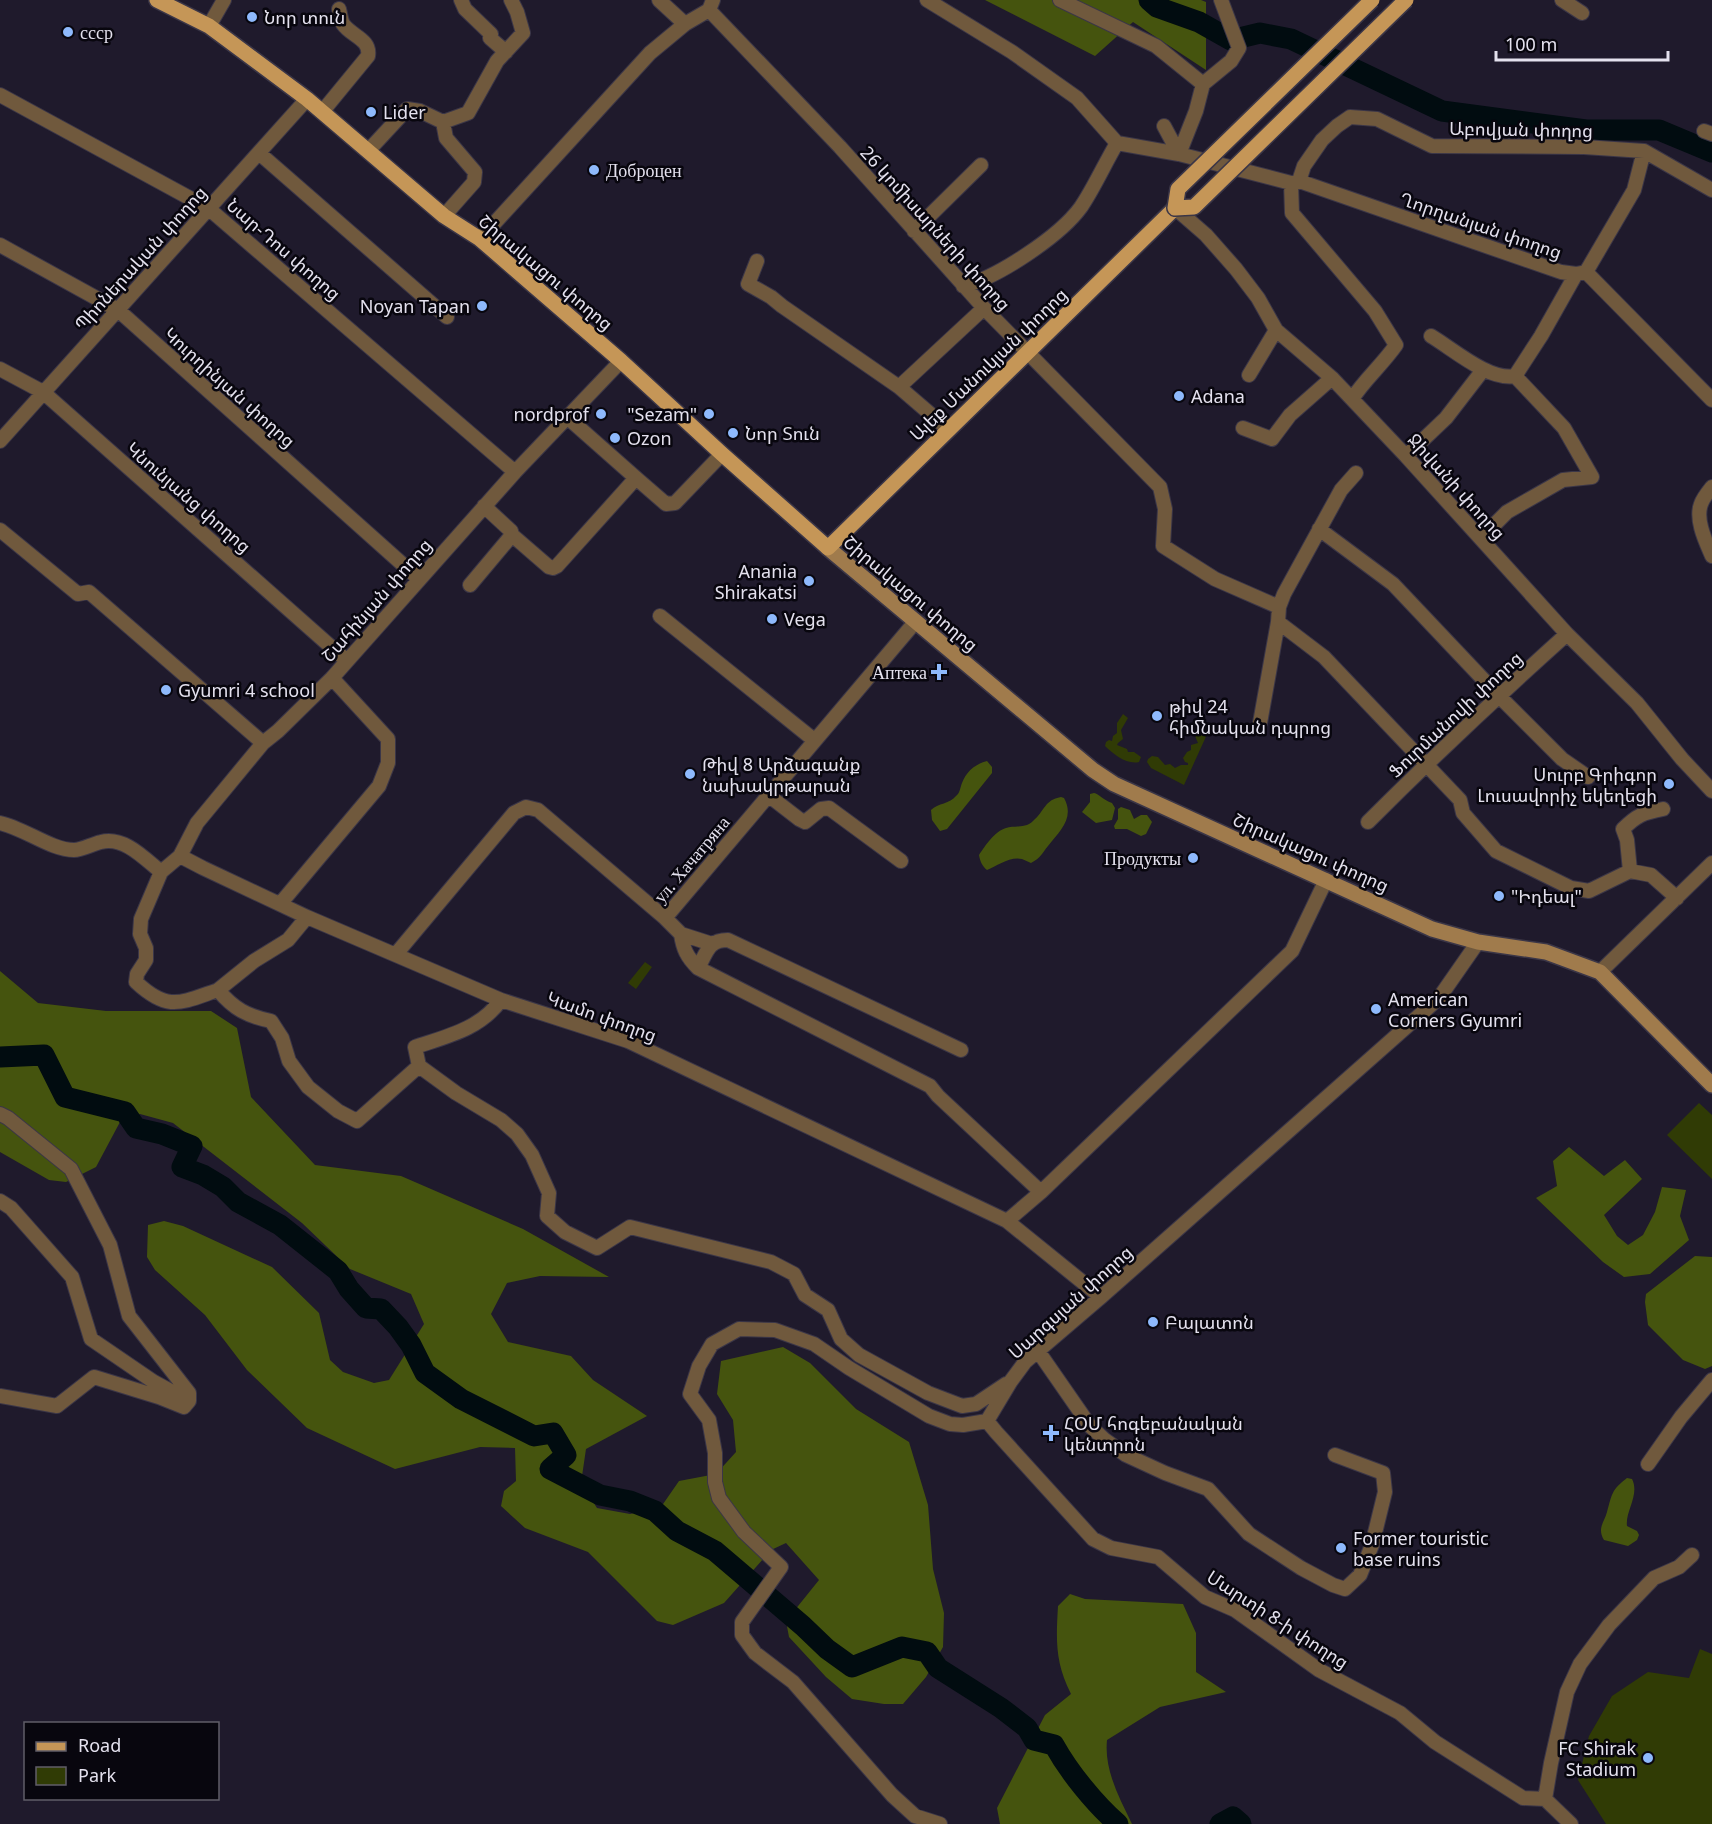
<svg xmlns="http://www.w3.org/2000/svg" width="1712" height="1824" font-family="Georgia,'Noto Sans Armenian',serif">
	<rect width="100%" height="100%" fill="#1f1a2c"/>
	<!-- green -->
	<path fill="#303b05" d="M1123 714 1128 718 1121 730 1123 739 1118 743 1117 745 1127 749 1128 752H1134L1141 757 1139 762C1127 765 1113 754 1105 746L1106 742 1109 740 1112 741 1113 736 1117 733V723Z
		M1203 727 1209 730 1184 785 1151 768 1147 762 1148 759 1152 756 1158 757 1165 765 1170 764 1175 768 1181 765H1188V763L1185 762 1183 758 1187 752 1191 750V745L1198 743 1195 736 1200 728Z
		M645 962 652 967 636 989 628 983Z
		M1699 1103 1712 1115V1179L1667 1135Z
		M1700 1649 1712 1654V1824H1606L1578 1780 1589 1736 1612 1696 1648 1672 1689 1678Z"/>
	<!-- forest -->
	<path fill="#45540e" d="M985 0H1201L1206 2V70L1133 22 1095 56Z
		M987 761 992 767V773L947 829 940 831 932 820 931 810C938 803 950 804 956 796 960 793 960 788 962 783 966 772 975 764 987 761Z
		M1094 793C1099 794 1103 800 1112 803L1115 808 1112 820 1096 823 1082 812 1090 802V794Z
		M1061 797 1064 798C1075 818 1060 831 1048 846 1042 853 1041 858 1031 863 1028 862 1025 860 1022 859 1010 856 997 866 987 870 982 866 980 861 979 855 985 846 995 831 1006 828 1015 825 1025 829 1033 821 1045 811 1044 800 1061 797Z
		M1121 807 1130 810 1134 819 1141 815H1147L1152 822 1146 834 1141 836 1127 829H1115L1114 826 1118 819V809Z
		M0 971 38 1003 106 1011H211L237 1028 251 1097 315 1165 401 1176 523 1229 609 1277 540 1276 507 1283 491 1314 508 1342 571 1356 593 1380 647 1416 586 1449 581 1483 597 1508 630 1514 661 1507 679 1481 716 1474 736 1452 733 1420 717 1394 721 1361 783 1347 810 1363 856 1409 909 1442 928 1505 933 1569 944 1613 943 1647 926 1677 903 1704H884L852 1699 826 1677 789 1637 786 1621 819 1580 786 1543 771 1550 724 1603 673 1625 657 1621 588 1552 525 1528 501 1506 504 1491 516 1481 515 1448 480 1447 395 1469 307 1428 247 1370 205 1315 155 1270 147 1257 148 1225 164 1221 183 1226 272 1267 319 1313 330 1360 343 1372 374 1383 389 1380 424 1324 411 1294 350 1269 302 1223 173 1123 140 1114 120 1122 96 1167 66 1182 49 1180 0 1152Z
		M1569 1147 1604 1176 1625 1160 1642 1179 1604 1215 1617 1236 1628 1245 1643 1235 1655 1212 1662 1187 1686 1190 1680 1216 1689 1240 1650 1274 1624 1277 1603 1262 1536 1198 1557 1186 1553 1161Z
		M1695 1256 1712 1257V1366L1705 1369 1683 1360 1648 1325 1645 1302 1646 1294Z
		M1627 1478 1632 1479C1640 1495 1625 1511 1627 1526L1637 1531 1639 1535 1637 1540 1628 1546 1604 1540C1597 1528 1604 1523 1607 1512 1612 1495 1611 1490 1627 1478Z
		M1070 1594 1085 1599 1183 1604 1196 1633V1672L1226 1692 1160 1707 1107 1740C1104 1770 1119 1797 1132 1824H1000L997 1808 1045 1715 1071 1694C1055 1662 1056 1641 1058 1606Z"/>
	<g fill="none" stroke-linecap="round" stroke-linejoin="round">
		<!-- river -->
		<path stroke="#010c10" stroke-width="21" d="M1149 0 1157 7 1199 22 1231 40 1260 33 1291 39 1442 111 1586 130H1659L1712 152
			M0 1057 44 1055 65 1097 125 1112 136 1128 162 1134 192 1146 182 1167 203 1175 223 1187 238 1202 280 1225 338 1271 349 1289 366 1308 381 1309 398 1327 411 1345 425 1373 461 1399 534 1436 553 1433 566 1455 550 1469 600 1495 630 1501 655 1511 677 1531 715 1551 803 1626 827 1649 852 1667 902 1647 927 1652 938 1668 1001 1708 1027 1728 1034 1740 1054 1745C1069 1772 1095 1804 1118 1824
			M1220 1824 1233 1817 1241 1824"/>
		<defs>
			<path id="street" d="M461 0 465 9 491 34 490 38 506 52
				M659 0 685 24
				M927 0 1012 52 1077 98 1117 143
				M1060 0 1156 46 1203 84 1196 111 1179 154 1164 126
				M1562 0 1582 13
				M709 10 840 147 984 308 1160 487 1165 509 1163 546 1215 579 1279 607 1278 622 1324 657 1460 800 1463 813 1496 851 1571 888 1589 891 1630 871 1651 875 1677 898
				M209 26 224 0
				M1203 84 1231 61 1239 48 1221 0
				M0 95 208 208 515 472
				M322 112 368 56C371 39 351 36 343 24 341 20 340 13 339 9
				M443 122 446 138 475 172 474 182 444 216
				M1704 131 1712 134
				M368 151 407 109 420 111 443 122 468 113 497 61 523 33 517 12 511 0
				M259 153 447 317
				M1299 181 1561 272 1576 274 1586 272 1712 400
				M1291 183 1292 213 1375 311 1396 345C1382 365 1365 379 1352 399
				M1175 208 1206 235 1236 269 1258 298 1276 330 1332 378 1406 456 1567 634 1637 703 1682 759 1712 791
				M914 231 981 165
				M480 239 650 53 685 24 709 10 713 0
				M0 245 118 310 419 579
				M757 261 748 284 771 297 782 306 899 387 949 430
				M1586 272 1634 190 1644 151
				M963 286C997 278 1060 236 1081 207 1094 188 1105 163 1117 143L1179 154 1291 183 1299 181 1304 166 1322 140 1337 126 1350 117 1377 119 1432 146 1584 147 1644 151 1712 190
				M1431 336C1453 349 1489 381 1515 376L1541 336 1576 274
				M0 369 43 392 347 661
				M1249 375 1276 330
				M899 387 984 308
				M567 417 636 478
				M1243 428 1272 439 1290 415 1332 378
				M0 441 307 99
				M1406 456 1446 418 1483 370
				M1712 487C1708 492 1703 498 1701 504 1695 520 1706 542 1712 556
				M1319 529 1393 584 1498 695 1562 759 1588 777
				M0 530 78 594 89 592 263 743
				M512 535 549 567 553 568 557 566 636 478 666 504 675 503 722 454
				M1481 538 1507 512 1563 480 1592 477 1564 428 1515 376
				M470 585 512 535 511 531 484 506
				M1279 607 1284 594 1341 490 1356 473
				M660 616 814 740
				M1260 723 1278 622
				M768 795 799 819 805 822 821 809 829 808 901 861
				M1368 822C1433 757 1499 695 1567 634
				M0 823C24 828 51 850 74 850 82 850 92 844 101 842 124 836 144 858 161 872
				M180 856 203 868 307 917 501 1000 628 1041 1007 1221 1101 1297
				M1630 871 1627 840 1623 829C1637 815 1643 813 1663 809
				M280 904 379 786 388 763V739L332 678
				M307 917 288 940 254 961 218 990C234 1009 247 1016 271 1021L282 1038 289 1061 308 1087 338 1111 357 1121 419 1066
				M665 918 681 934 712 944
				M681 934C683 949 687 957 698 968L930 1086 938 1096 1041 1192
				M396 954 514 813 526 807 538 810 665 918 916 621
				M698 968C707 952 708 940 728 940L961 1050
				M1600 972 1712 863
				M218 990C180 1003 168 1012 136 982L137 974 146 960V948L140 934 141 919 161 872 180 856 197 823 263 743 278 731 332 678 515 472 621 361
				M419 1066 456 1093 501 1120 517 1134 532 1155 549 1193 547 1216 565 1232 597 1248 630 1227 771 1262 794 1274 805 1295 828 1310 841 1339 859 1355 928 1393 962 1406 976 1404 1006 1384
				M419 1066 415 1047C448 1036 480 1029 501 1000
				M0 1114 8 1118 71 1169 110 1245 129 1316 189 1393V1401L184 1407 159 1397 94 1377 57 1406 0 1396
				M0 1201 11 1208 72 1277 91 1339 154 1382 187 1400
				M1007 1221 1041 1192 1292 951 1326 880
				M1038 1351 1090 1426 1105 1440 1126 1455 1165 1473 1208 1489 1249 1534 1301 1568 1333 1585 1345 1589 1360 1575 1372 1545 1385 1492 1383 1473 1335 1455
				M987 1421 996 1432 1093 1539 1111 1548 1158 1557 1205 1597 1235 1610 1319 1670 1400 1713 1435 1742 1523 1798 1545 1799 1571 1824
				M1648 1464 1681 1417 1712 1380
				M1545 1799 1551 1763 1567 1692 1580 1664 1609 1625 1654 1578 1679 1567 1692 1555
				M940 1824 915 1816 892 1795 793 1682 755 1653 742 1635V1622L781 1567 744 1532 719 1498 715 1482V1453L709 1420 690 1394 699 1366 712 1344 739 1329 775 1330 814 1344 849 1368 929 1416 950 1424 963 1425 987 1421 1011 1381 1025 1362 1101 1297 1439 998 1478 942"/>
			<path id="secondary" d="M828 548 1093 770 1114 784 1432 929 1478 942 1546 952 1600 972 1712 1085"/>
			<path id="primary" d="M157 0 209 26 307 99 444 216 480 239 621 361 722 454 828 548 1175 208"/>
		</defs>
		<!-- street casing -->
		<use href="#street" stroke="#3b3647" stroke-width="16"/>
		<!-- secondary casing -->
		<use href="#secondary" stroke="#3b3647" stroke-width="18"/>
		<!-- primary casing -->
		<use href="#primary" stroke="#3b3647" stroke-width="18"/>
		<!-- street -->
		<use href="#street" stroke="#70593d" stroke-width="14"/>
		<!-- secondary -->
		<use href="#secondary" stroke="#a07b4c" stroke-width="15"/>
		<!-- primary -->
		<use href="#primary" stroke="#c59657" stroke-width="15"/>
		<defs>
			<path id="primary-bridge" d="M1372 0 1178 189 1175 208 1194 207 1406 0"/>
		</defs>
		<!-- primary-bridge casing -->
		<use href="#primary-bridge" stroke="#3b3647" stroke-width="18" stroke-linecap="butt"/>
		<!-- primary-bridge -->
		<use href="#primary-bridge" stroke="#c59657" stroke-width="15"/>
	</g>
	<!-- markers -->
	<g fill="#8eb9fc" stroke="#08060e" stroke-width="2">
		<circle cx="252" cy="17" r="6"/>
		<circle cx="68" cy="32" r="6"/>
		<circle cx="371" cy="112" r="6"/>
		<circle cx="594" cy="170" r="6"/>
		<circle cx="482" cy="306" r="6"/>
		<circle cx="1179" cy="396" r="6"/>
		<circle cx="601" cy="414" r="6"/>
		<circle cx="709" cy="414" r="6"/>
		<circle cx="733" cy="433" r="6"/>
		<circle cx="615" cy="438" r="6"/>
		<circle cx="809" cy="581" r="6"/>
		<circle cx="772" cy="619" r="6"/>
		<path d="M936 663h6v6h6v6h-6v6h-6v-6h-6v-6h6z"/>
		<circle cx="166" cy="690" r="6"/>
		<circle cx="1157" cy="716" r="6"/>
		<circle cx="690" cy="774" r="6"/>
		<circle cx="1669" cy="784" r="6"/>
		<circle cx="1193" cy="858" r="6"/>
		<circle cx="1499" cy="896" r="6"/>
		<circle cx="1376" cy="1009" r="6"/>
		<circle cx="1153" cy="1322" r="6"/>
		<path d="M1048 1424h6v6h6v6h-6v6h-6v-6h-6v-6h6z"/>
		<circle cx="1341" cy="1548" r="6"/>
		<circle cx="1648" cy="1758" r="6"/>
	</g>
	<g text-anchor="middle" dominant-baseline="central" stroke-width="5" stroke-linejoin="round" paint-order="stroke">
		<!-- poi labels -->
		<g font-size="18" fill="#e4e1ee" stroke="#08060e" text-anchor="start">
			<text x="264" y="17">Նոր տուն</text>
			<text x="80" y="32">ссср</text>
			<text x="383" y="112">Lider</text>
			<text x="606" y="170">Доброцен</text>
			<text x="470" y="306" text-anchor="end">Noyan Tapan</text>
			<text x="1191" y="396">Adana</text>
			<text x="589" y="414" text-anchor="end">nordprof</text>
			<text x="697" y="414" text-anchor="end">"Sezam"</text>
			<text x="745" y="433">Նոր Տուն</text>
			<text x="627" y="438">Ozon</text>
			<text x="797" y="571" text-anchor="end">Anania<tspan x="797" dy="21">Shirakatsi</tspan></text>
			<text x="784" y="619">Vega</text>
			<text x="927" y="672" text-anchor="end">Аптека</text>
			<text x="178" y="690">Gyumri 4 school</text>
			<text x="1169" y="706">թիվ 24<tspan x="1169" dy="21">հիմնական դպրոց</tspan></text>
			<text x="702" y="764">Թիվ 8 Արձագանք<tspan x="702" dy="21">նախակրթարան</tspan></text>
			<text x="1657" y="774" text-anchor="end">Սուրբ Գրիգոր<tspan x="1657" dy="21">Լուսավորիչ եկեղեցի</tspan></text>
			<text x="1181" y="858" text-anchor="end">Продукты</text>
			<text x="1511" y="896">"Իդեալ"</text>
			<text x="1388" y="999">American<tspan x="1388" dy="21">Corners Gyumri</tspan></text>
			<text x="1165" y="1322">Բալատոն</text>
			<text x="1064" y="1423">ՀՕՄ հոգեբանական<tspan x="1064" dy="21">կենտրոն</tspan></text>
			<text x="1353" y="1538">Former touristic<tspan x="1353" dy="21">base ruins</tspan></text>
			<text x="1636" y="1748" text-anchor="end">FC Shirak<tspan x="1636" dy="21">Stadium</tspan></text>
		</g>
		<!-- street labels -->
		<g font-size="18" fill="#e4e1ee" stroke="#08060e">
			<text transform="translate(1521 129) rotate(1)">Աբովյան փողոց</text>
			<text transform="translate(1481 225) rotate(19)">Ղորղանյան փողոց</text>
			<text transform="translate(936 228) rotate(48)">26 կոմիսարների փողոց</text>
			<text transform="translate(284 249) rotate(41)">Նար-Դոս փողոց</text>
			<text transform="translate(140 258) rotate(-48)">Պիոներական փողոց</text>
			<text transform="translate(546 272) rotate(40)">Շիրակացու փողոց</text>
			<text transform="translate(988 364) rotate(-44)">Ալեք Մանուկյան փողոց</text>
			<text transform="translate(230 387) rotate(42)">Կուրղինյան փողոց</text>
			<text transform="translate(1457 486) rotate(48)">Ջիվանի փողոց</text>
			<text transform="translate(189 497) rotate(41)">Կնունյանց փողոց</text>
			<text transform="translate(911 593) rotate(40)">Շիրակացու փողոց</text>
			<text transform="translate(376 600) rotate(-49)">Շահինյան փողոց</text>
			<text transform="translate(1455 714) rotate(-43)">Ֆուրմանովի փողոց</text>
			<text transform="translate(1311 852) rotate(24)">Շիրակացու փողոց</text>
			<text transform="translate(691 859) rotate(-50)">ул. Хачатряна</text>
			<text transform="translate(602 1016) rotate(20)">Կամո փողոց</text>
			<text transform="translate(1070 1302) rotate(-42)">Սարգսյան փողոց</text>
			<text transform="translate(1278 1619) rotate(33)">Մարտի 8-ի փողոց</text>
		</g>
	</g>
	<!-- legend -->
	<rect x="24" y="1722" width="195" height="78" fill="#08060e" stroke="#605e68" stroke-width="1.5"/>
	<rect x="36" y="1742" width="30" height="9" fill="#c59657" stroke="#605e68" stroke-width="1.5"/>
	<text x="78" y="1752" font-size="18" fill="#e4e1ee">Road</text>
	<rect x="36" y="1767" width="30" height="18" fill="#303b05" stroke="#605e68" stroke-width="1.5"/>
	<text x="78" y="1782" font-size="18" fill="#e4e1ee">Park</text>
	<!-- scale -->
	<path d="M1496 51v9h172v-9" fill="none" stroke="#e4e1ee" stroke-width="3"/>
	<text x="1505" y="51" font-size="18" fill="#e4e1ee" stroke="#08060e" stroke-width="4.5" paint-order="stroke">100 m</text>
</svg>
